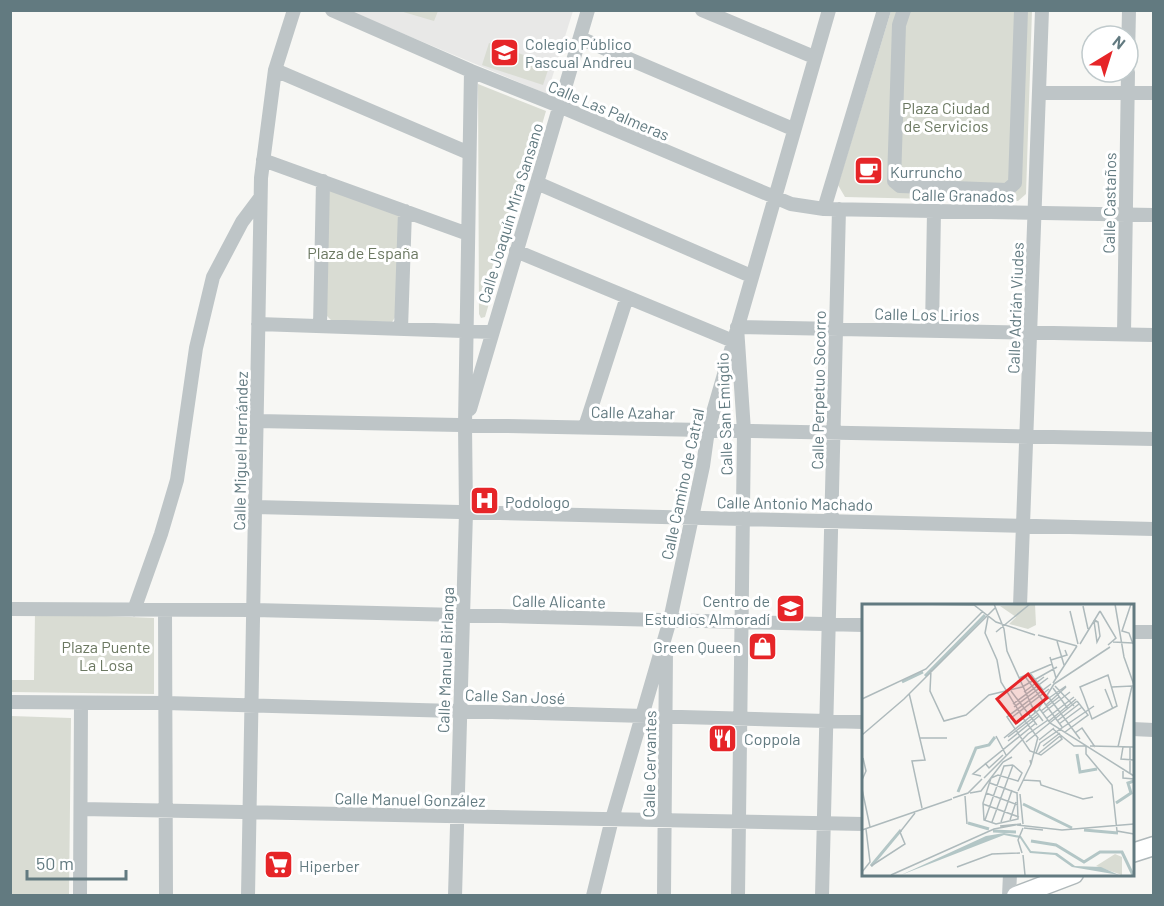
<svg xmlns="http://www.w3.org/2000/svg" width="1164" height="906" font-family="Barlow,sans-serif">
	<rect width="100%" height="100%" fill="#f7f7f4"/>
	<!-- built -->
	<path fill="#e8e8e7" d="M349 11H573L547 94Z"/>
	<!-- green -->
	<path fill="#d9dcd3" d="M400 11H438L434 21Z
		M891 11H1032L1026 194 1018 201 845 197 838 185Z
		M489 43 550 64 543 85 482 65Z
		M478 84 546 111 485 317 481 318 479 314Z
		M333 189 395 211 400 217 396 316 392 322 332 321 327 316V193Z
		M35 613 154 618V694L11 692V680H34Z
		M11 716 71 718 69 895H11Z"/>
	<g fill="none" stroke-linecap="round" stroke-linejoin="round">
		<defs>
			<path id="major" d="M1132 853 1154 846
				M1016 896 1074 874"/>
		</defs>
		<!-- major casing -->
		<use href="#major" stroke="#afb8ba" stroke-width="21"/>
		<!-- minor -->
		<path stroke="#bec5c7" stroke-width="14" d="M332 10 471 71 559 106 791 204 824 209 1154 215
			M702 10 814 57
			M904 10 899 25 894 181 900 186 1007 190 1015 183 1021 10
			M580 38 793 129
			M1128 57 1129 10
			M275 70 469 153
			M1039 93H1154
			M263 160 468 234
			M537 183 751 276
			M824 209 884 10
			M516 251 733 341
			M258 324 492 332
			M320 326 323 181
			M401 329 405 211
			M932 330 934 211
			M1124 334 1128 72
			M470 409 588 10
			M257 421 1154 439
			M585 427 627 297
			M255 507 1154 529
			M1020 606 1042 10
			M10 609 253 610 864 625
			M134 610 161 534 177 480 196 348 213 277 242 222 260 198
			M165 610 166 896
			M1132 632H1154
			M10 702 165 703 864 722
			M1132 729 1154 730
			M81 809 864 824
			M80 896 81 703
			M248 896 261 178 275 70 294 10
			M455 896 466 512 465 425 471 71
			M593 896 612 819 670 620 703 466 708 430 829 10
			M664 896 666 651
			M738 896 744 431 737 327 1154 335
			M822 896 839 209
			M1009 896 1010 874"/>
		<!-- major -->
		<use href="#major" stroke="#fff" stroke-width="18"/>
	</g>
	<!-- icons -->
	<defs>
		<symbol id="school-square" viewBox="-11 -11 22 22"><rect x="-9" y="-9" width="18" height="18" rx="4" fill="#e62528" stroke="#fff"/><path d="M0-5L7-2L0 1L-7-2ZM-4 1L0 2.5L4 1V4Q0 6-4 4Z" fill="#fff"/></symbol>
		<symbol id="cafe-square" viewBox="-11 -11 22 22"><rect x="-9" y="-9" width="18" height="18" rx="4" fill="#e62528" stroke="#fff"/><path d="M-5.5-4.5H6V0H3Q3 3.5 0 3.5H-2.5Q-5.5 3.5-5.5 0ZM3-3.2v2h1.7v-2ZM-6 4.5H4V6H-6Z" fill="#fff"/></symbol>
		<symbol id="hospital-square" viewBox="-11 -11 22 22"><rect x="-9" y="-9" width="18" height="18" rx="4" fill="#e62528" stroke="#fff"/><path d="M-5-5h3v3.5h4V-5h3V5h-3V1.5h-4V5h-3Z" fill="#fff"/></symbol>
		<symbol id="shop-square" viewBox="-11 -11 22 22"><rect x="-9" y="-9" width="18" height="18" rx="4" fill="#e62528" stroke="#fff"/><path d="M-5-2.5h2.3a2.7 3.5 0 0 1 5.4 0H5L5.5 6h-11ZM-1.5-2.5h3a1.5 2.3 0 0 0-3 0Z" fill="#fff"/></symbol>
		<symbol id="restaurant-square" viewBox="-11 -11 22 22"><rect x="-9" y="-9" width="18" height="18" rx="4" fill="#e62528" stroke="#fff"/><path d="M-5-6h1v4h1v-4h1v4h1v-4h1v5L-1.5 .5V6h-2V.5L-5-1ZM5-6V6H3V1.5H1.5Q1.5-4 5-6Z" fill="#fff"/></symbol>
		<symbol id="supermarket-square" viewBox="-11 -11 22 22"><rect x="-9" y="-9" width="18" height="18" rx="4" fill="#e62528" stroke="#fff"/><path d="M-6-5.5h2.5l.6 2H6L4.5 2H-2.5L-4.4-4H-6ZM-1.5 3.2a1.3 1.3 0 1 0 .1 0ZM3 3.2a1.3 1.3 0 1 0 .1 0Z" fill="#fff"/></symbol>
	</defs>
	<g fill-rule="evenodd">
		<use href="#school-square" x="488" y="36" width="33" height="33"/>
		<use href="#cafe-square" x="852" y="154" width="33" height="33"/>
		<use href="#hospital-square" x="468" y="484" width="33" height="33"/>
		<use href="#school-square" x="774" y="592" width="33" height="33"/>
		<use href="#shop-square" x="746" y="630" width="33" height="33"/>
		<use href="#restaurant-square" x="706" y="722" width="33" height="33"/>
		<use href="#supermarket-square" x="262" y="848" width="33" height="33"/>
	</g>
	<g text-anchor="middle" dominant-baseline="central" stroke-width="6" stroke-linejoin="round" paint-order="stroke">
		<!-- poi labels -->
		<g font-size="16" fill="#627a80" stroke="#fff" text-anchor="start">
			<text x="525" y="43">Colegio Público<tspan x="525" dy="18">Pascual Andreu</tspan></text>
			<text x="890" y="171">Kurruncho</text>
			<text x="505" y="501">Podologo</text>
			<text x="770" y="600" text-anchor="end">Centro de<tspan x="770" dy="18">Estudios Almoradí</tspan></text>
			<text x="741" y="646" text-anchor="end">Green Queen</text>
			<text x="744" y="738">Coppola</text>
			<text x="299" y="865">Hiperber</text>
		</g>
		<!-- park labels -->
		<g font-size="16" fill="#6b7861" stroke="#fff">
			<text x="946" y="107">Plaza Ciudad<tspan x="946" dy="18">de Servicios</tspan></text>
			<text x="363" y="252">Plaza de España</text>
			<text x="106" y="646">Plaza Puente<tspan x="106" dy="18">La Losa</tspan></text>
		</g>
		<!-- street labels -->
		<g font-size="16" fill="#627a80" stroke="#fff">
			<text transform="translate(609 110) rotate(23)">Calle Las Palmeras</text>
			<text transform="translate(963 195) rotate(1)">Calle Granados</text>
			<text transform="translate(1109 203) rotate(-89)">Calle Castaños</text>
			<text transform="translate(510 213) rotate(-73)">Calle Joaquín Mira Sansano</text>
			<text transform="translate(1015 308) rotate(-88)">Calle Adrián Viudes</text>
			<text transform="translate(927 314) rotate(1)">Calle Los Lirios</text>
			<text transform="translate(818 390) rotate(-89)">Calle Perpetuo Socorro</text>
			<text transform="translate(633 412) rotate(1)">Calle Azahar</text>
			<text transform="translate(724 414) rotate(-92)">Calle San Emigdio</text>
			<text transform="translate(240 451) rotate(-89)">Calle Miguel Hernández</text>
			<text transform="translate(682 484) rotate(-78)">Calle Camino de Catral</text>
			<text transform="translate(795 503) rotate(1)">Calle Antonio Machado</text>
			<text transform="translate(559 601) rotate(1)">Calle Alicante</text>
			<text transform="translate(445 660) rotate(-88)">Calle Manuel Birlanga</text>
			<text transform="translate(515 696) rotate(2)">Calle San José</text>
			<text transform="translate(649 764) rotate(-89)">Calle Cervantes</text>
			<text transform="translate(410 799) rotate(1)">Calle Manuel González</text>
		</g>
	</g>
	<!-- overview -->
	<g transform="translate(862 604)">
		<rect width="272" height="272" fill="#f7f7f4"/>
		<path d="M173 0 174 21 166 25 147 20 154 13 138 2ZM253 250 260 253V271L234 262Z" fill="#d9dcd3"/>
		<path d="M142 229 159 232 169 247 195 249 213 262 239 263 257 271 210 263 193 251 168 249 158 234 142 231 39 271 124 232Z" fill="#b3c6c6"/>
		<path fill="none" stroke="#b3c6c6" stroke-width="3" d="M63 72 123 11M40 78 61 68M215 150 218 168 235 165M96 188 114 144 127 141 133 133M254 199 269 189 266 179 272 177M161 200 210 224M106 219 127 225M222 226 256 229M131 227 154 228M169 237 194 241 222 258 238 248H260L271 271M9 262 39 226"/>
		<path fill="none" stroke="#aebabc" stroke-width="1.5" d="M55 0 112 1 134 18 173 31M132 0 142 25 145 47 173 109M253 0 262 53 272 81M269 0 260 27 267 29 271 40M221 2 226 25M208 7 216 40M238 7 254 34 246 41M126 13 123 29 135 56 139 78 163 117 142 134M233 16 236 18 238 32 235 38 232 17 236 18M134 28 168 0M176 31 215 42M195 37 202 61M251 38 271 39M218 40 238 7M188 53 194 74M189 56 205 51 203 46M69 66 68 87 82 117 104 111 127 91 160 83 195 63M168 69 181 86M162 71 200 123M157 74 190 60M191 79 215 42M189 80 145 113 168 147 179 151 200 135 198 132M192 80 248 43M193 82 212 102M190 83 192 80 177 104 188 119 272 172M250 83 270 82 256 143M191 84 206 105M243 85 251 105M149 87 175 121M162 88 182 73M47 89 63 156 50 157 60 204M185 91 218 135M222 93 218 83 246 71 255 102 230 115 222 93M187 94 204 82M0 95 64 65 121 7M151 100 186 74M169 101 181 117M184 101 204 83M152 103 179 83M179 107 197 93M181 109 208 88M185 114 212 93M187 117 214 95M195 117 217 100M153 120 170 107M154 120 149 114 187 85M197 120 220 103M191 125 212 142H224V150L250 181 255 227 272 230M203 128 226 111 215 97M213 129 220 124 233 143M0 131 42 95 133 4M134 132 144 151M146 133 176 110M58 134H85M176 134 163 117 178 105M177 136 192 124M146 137 177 112M164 138 215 97M181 142 198 129M228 142 272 143M261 143 259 155 272 156M268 143V170M174 149 178 139 232 102M176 150 198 132M168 156 169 160 176 133M123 159 127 164 141 151M151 161 160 169 156 177 136 171 129 174 121 199 122 216 134 220 156 215 155 188M261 167V174L272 175M119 172 111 170 174 119M122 174 166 130 186 116M0 176 4 167 1 154M161 176 178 177 179 181 221 195 231 193M128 179 155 189M0 185 8 223M156 187 169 160M108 189 119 187 141 158 150 153M124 189 156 201M158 190 161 220M103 192 105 220M91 194 106 189 120 175M121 200 157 213M123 216 142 162 151 161M148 216 154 198M130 218 151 161M139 218 150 186M155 221 200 226 272 220M138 222 159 220M162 224 181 226M0 226 90 195M160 249 156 236 161 224M161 251 163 271M9 262 43 240 38 228 53 209M95 263 130 250 158 249M0 268 8 258 4 225M29 271 132 225 159 220"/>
		<path fill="#e62528" fill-opacity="0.15" stroke="#e62528" stroke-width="3" d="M166 70 185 94 154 119 135 95Z"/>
		<rect width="272" height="272" fill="none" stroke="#627a80" stroke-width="3"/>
	</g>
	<!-- border -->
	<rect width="1164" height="906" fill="none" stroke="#627a80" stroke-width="24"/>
	<!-- north arrow -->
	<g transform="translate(1110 54) rotate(38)"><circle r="28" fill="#ffffff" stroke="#c0cacc" stroke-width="1.5"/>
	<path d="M0-4.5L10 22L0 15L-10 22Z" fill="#e62528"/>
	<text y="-9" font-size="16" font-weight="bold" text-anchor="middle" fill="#627a80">N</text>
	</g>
	<!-- scale -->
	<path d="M27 870v9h99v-9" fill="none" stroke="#627a80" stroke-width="3"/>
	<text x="36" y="870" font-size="18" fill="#627a80" stroke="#ffffff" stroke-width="4.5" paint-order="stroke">50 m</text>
</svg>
